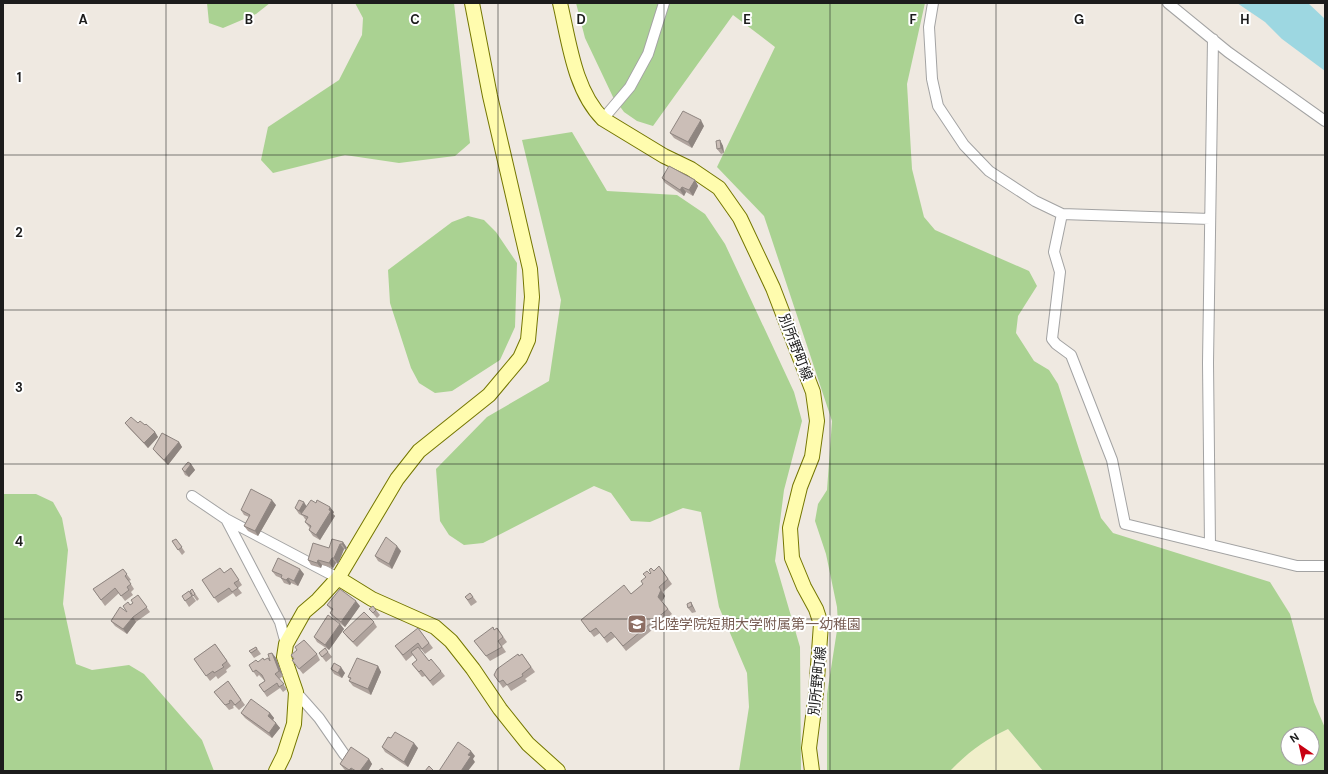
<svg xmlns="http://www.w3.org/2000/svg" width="1328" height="774" font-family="'DM Sans','Noto Sans JP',sans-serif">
	<rect width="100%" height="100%" fill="#efe9e1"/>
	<!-- farmland -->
	<path fill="#f0efca" d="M1008 729 1043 771H950L964 755 993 735Z"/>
	<!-- forest -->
	<path fill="#aad292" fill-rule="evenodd" d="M207 3H270L256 14 223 28 209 23Z
		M355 3H454L470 143 455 156 399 163 345 155 273 173 261 160 268 127 339 80 362 35 363 18Z
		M576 3H925L907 84 912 169 924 217 935 230 1029 271 1037 286 1018 316 1016 333 1034 361 1049 370 1058 384 1101 518 1113 533 1270 582 1290 614 1314 702 1325 728V771H1043L1008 729C986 739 967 753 950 771H827V694L838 624 837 607 826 554 815 521 818 504 827 490 832 421 764 216 717 167 775 47 733 15 653 126 637 121 624 112 613 97 585 38ZM1288 734H1312V758H1288Z
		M572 132 607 191 677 195 705 214 725 244 794 392 802 421 784 490 775 561 800 647 801 771H739L749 707 747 673 719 607 701 512 683 508 650 522 631 521 611 493 594 486 483 543 464 545 449 535 440 521 436 469 487 417 549 381 561 300 522 140Z
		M468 216 484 220 496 232 517 263 515 327 500 360 452 391 435 393 419 383 411 368 390 303 388 270 452 222Z
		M3 494H36L53 502 62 518 68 550 63 604 76 664 92 670 129 665 144 674 202 740 214 771H3Z"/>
	<!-- water -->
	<path fill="#9dd7e1" d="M1237 3H1308L1325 19V71L1282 39 1265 22Z"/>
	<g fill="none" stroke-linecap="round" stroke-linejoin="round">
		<defs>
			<path id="street" d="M933 3 929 27 932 79 938 106 964 145 989 171 1035 201 1062 214 1210 219
				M1168 3 1228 52 1325 121
				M603 119 630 87 648 54 664 3
				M1062 214 1054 252 1060 272 1052 339 1056 344 1071 355 1112 460 1125 524 1297 566H1325
				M192 496 226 519 338 578
				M226 519 280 622 286 644
				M1210 545 1208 363 1213 39
				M296 692 319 718 344 754 361 771"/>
			<path id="secondary" d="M560 3C569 41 574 90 603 119L664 156 691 169 719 188 740 218 773 288 813 392 817 421 812 457 800 487 790 528 792 558 804 587 816 609 821 624 816 693 809 748 812 771
				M338 578 372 599 435 627 451 641 473 669 500 709 528 744 558 771
				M276 771 284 755 294 724 296 692 284 657 286 644 304 612 318 600 338 578 397 479 419 451 489 395 520 358 528 340 532 297 530 269 490 96 472 3"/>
		</defs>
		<!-- street casing -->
		<use href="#street" stroke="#a3a3a3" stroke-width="12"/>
		<!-- secondary casing -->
		<use href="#secondary" stroke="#747600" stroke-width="16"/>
		<!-- street -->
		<use href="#street" stroke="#fff" stroke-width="10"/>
		<!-- secondary -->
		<use href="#secondary" stroke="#fffcae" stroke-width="14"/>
	</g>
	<!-- wall -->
	<path fill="#afa39d" d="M704 126 692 148 674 138 670 133Z
		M720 140 723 146 724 153 721 154 717 149Z
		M662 178 695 180 698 186 693 196 686 192 684 196 665 183Z
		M125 423 145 425 155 432 158 437 148 448 129 428Z
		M179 442 182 447 168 465 157 454 153 449Z
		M191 464 195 470 189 477 185 475 182 469Z
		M276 505 258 536 248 531 244 526 249 517 244 515 241 510Z
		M307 506 334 512 333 514 335 516 320 540 313 536 309 530 310 528 309 527 305 522 306 520 305 519 303 516 299 514 295 508Z
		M176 539 185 552 182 555 172 541Z
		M343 542 347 548 346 550 344 549 338 564 336 563 333 568 322 565 321 568 311 565 308 560 329 548Z
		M401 551 392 569 378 561 375 556Z
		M659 566 672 584 663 592 665 596 662 601 672 614 626 651 615 637 607 643 600 633 594 637 581 620 631 594 643 584 646 577 643 574H650Z
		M231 568 242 585 238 588 242 593 236 597 233 593 218 603 202 580 224 573Z
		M123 569 131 580 129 581 134 589 131 592 133 595 125 601 119 593 105 606 93 589Z
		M272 571 304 574 298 586 291 583 290 585 284 583 281 578 276 576Z
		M192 589 199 599 197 601 190 591Z
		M189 591 196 601 189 607 182 596Z
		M470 593 477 602 471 606 465 597Z
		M138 595 150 612 136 622 127 634 115 626 111 621 127 612 130 605 133 603Z
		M691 602 696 612 692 613 688 608Z
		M327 605 360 606 345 627 334 619 330 613 332 611Z
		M369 609 376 610 380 615 377 618Z
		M699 621 703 626V629L699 630 696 625Z
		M374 622 377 627 357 647 347 637 343 632Z
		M340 624 344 629 329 650 317 642 314 637Z
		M418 628 433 648 425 654 421 649 420 650 429 661 441 671 445 676 433 686 425 676 422 677 412 664 417 660 413 655 406 661 395 646Z
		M497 628 507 642 502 646 506 652 490 661 474 641Z
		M215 644 231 666 226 670 227 672 218 679 216 676 210 681 194 659Z
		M256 647 261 654 254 658 249 651Z
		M325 648 332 657 326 662 319 653Z
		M272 653 276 658 283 676 279 679 287 689 283 692 280 688 267 697 259 685 265 681 259 675 257 677 249 665 264 660 270 661Z
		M317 654 320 660 303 674 292 660 294 659 291 655Z
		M522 654 535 672 525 679 527 681 511 691 507 685 503 688 494 675Z
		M378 666 381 672 371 695 353 686 349 681 350 679 348 677Z
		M331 669 345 673 342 678 334 674Z
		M228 681 245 705 239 710 234 705 233 707 234 708 229 710 214 692Z
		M241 713H270L274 718 273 720 280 728 272 738 245 718Z
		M391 738 418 748 408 767 385 752 382 747Z
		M369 759 372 764 368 771H346L344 769 340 764Z"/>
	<!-- shaded-wall -->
	<path fill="#8e8580" d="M701 120 704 126 692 148 688 142Z
		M720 140 723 146 724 153 721 148Z
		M695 180 698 186 693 196 689 190Z
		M682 187 686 192 684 196 680 190Z
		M155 432 158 437 148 448 144 443Z
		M179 442 182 447 168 465 164 460Z
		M191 464 195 470 189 477 185 472Z
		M272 500 276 505 258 536 255 531Z
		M304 502 307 507 302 514 299 511Z
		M330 507 334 512 333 514 335 516 320 540 316 535Z
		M343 542 347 548 346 550 342 544Z
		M340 544 344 549 338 564 334 558Z
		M397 546 401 551 392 569 389 564Z
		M332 558 336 563 333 568 329 563Z
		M318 560 322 565 321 568 317 563Z
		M300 569 304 574 298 586 294 581Z
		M288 578 291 583 290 585 286 580Z
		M659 587 665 596 662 602 658 597Z
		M356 601 360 606 345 627 341 622Z
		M691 602 696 612 692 606Z
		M133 617 136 622 127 634 123 629Z
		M699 621 703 626V629L699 624Z
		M340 624 344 629 329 650 325 645Z
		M272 653 276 658 283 676 279 671Z
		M378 666 381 672 371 695 368 689Z
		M341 667 345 673 342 678 338 673Z
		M270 713 274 718 272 722 268 716Z
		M276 723 280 728 272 738 269 733Z
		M414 743 418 748 408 767 404 762Z
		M471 751 475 756 473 759 475 762 468 771H461L468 755Z
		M369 759 372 764 368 771H360Z
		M351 768 353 771H350L349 770Z"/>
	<!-- building -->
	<path fill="#cbbeb7" stroke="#8e8580" d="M683 111 701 120 688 142 670 133Z
		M720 140 721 148 717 149 716 141Z
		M669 166 695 180 689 190 682 187 680 190 662 178Z
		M131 417 138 423 140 421 145 425 146 424 155 432 144 443 125 423Z
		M162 433 179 442 164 460 153 449Z
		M188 462 191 464 185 472 182 469Z
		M251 489 272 500 255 531 244 526 250 515 241 510Z
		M299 500 304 502 299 511 295 508Z
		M311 500 316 503 317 500 330 507 329 510 331 511 316 535 309 530 311 526 305 522 308 517 301 514Z
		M386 537 397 546 389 564 375 556Z
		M176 539 182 547 178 550 172 541Z
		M332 539 343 542 342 544H340L334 558H332L329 563 318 560 317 563 308 560 313 543 329 548Z
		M278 558 300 569 294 581 288 578 286 580 281 578 282 575 272 571Z
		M659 566 668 579 659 587 661 590 658 597 668 609 623 646 611 632 604 638 596 628 590 632 581 620 624 585 631 594 643 584 641 581 646 577 643 574 647 571 650 574 651 573 649 570 651 568 654 571Z
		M220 568 224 573 231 568 239 580 234 583 238 588 232 592 229 588 214 598 202 580Z
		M123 569 127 574 125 576 131 584 127 587 129 590 121 596 115 588 101 600 93 589Z
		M192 589 195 594 193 596 190 591Z
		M340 589 356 601 341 622 330 613 333 609 327 605Z
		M189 591 192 596 185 601 182 596Z
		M470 593 473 597 468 600 465 597Z
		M138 595 147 607 133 617 123 629 111 621 120 607 127 612 123 606 128 602 130 605 133 603 131 600Z
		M691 602 692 606 688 608 687 604Z
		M373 606 376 610 373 613 369 609Z
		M364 612 374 622 353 642 343 632Z
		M328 615 340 624 325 645 314 637Z
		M695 621H699V624L696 625Z
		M493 627 494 630 497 628 503 637 498 641 502 647 486 656 474 641Z
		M418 628 429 643 422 649 418 643 403 655 395 646Z
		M304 640 317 654 299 669 292 660 294 659 291 655 297 650 295 647Z
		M215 644 227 661 222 665 224 667 214 673 213 671 206 676 194 659Z
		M256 647 257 649 251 653 249 651Z
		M418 647 429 661 431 659 441 671 430 681 421 670 419 672 412 664 417 660 411 652Z
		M325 648 328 652 322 657 319 653Z
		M272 653 279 671 275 674 284 684 279 687 277 683 264 692 259 685 265 681 262 675 256 670 253 672 249 665 256 660 258 662 263 658 264 660 268 658 270 661 268 654Z
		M518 654 519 656 522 654 531 667 522 674 523 676 507 685 503 680 499 682 494 675 497 669Z
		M357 658 378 666 368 689 349 681 351 678 348 677Z
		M334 663 341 667 338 673 331 669Z
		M228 681 241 700 235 705 231 700 229 701 230 703 225 705 214 692Z
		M251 699 270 713 268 716 276 723 269 733 241 713Z
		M395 732 414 743 404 762 382 747 388 737 391 738Z
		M458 742 471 751 468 755 471 756 461 771H439Z
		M351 747 369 759 360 771H356L351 768 349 770 340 764Z
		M429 766 433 770 432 771H425Z
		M382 768 384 771H378Z"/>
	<!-- grid -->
	<path fill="none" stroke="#1c1c1c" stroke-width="1" stroke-opacity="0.55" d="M166 3V771M332 3V771M498 3V771M664 3V771M830 3V771M996 3V771M1162 3V771M3 155H1325M3 310H1325M3 464H1325M3 619H1325"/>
	<!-- icons -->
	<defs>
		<symbol id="school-square" viewBox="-11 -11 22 22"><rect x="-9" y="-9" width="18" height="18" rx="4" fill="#8d6e63" stroke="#fff"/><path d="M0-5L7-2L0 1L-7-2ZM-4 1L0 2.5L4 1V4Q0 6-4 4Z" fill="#fff"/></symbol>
	</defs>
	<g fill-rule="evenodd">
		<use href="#school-square" x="626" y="613" width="22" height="22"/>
	</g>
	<g text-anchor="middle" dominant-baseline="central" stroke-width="4" stroke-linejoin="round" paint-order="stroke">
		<!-- street labels -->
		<g font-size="14" fill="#1c1c1c" stroke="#fff">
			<text transform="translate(796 347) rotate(69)">別所野町線</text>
			<text transform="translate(817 681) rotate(-84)">別所野町線</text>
		</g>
		<!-- education labels -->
		<g font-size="14" fill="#785e54" stroke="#fff" text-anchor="start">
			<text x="651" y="624">北陸学院短期大学附属第一幼稚園</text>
		</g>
	</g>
	<g font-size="13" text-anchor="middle" font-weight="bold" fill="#1c1c1c" stroke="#fff" stroke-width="4" stroke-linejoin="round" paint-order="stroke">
		<text x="83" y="24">A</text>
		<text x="249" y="24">B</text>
		<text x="415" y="24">C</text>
		<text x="581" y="24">D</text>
		<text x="747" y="24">E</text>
		<text x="913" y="24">F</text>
		<text x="1079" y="24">G</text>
		<text x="1245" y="24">H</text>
		<text x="19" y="82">1</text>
		<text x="19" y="237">2</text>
		<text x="19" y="392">3</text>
		<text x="19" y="546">4</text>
		<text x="19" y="701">5</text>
	</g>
	<!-- border -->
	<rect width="1328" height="774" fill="none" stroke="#1c1c1c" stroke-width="8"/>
	<!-- north arrow -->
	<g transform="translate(1300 746) rotate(326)"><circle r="19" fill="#ffffff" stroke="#a4a4a4"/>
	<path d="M0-3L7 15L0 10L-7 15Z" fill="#c80011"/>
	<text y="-6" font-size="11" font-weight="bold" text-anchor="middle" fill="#1c1c1c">N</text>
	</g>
</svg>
